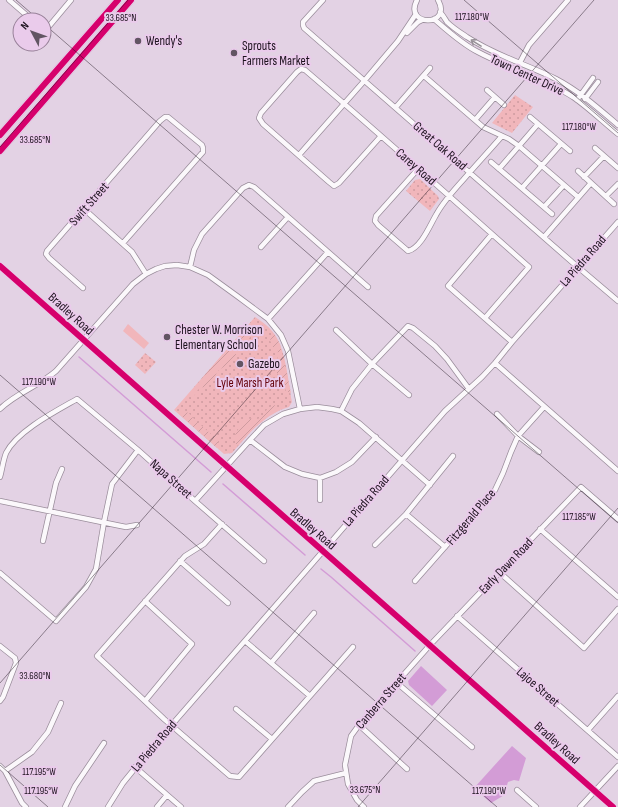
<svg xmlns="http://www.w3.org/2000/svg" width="618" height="807" font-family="'Sofia Sans Condensed',sans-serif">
	<defs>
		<pattern id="park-dots" width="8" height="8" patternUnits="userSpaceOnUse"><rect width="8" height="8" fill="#f1b6bb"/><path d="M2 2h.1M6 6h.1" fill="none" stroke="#ce9ba0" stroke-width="1.8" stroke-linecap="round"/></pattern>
		<pattern id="garden-furrows" width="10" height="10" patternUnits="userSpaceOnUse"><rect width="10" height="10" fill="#f1b6bb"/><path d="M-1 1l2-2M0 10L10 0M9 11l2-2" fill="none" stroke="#ce9ba0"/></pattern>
	</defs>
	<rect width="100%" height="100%" fill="#e3d2e4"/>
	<!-- park -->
	<path fill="url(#park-dots)" d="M515 95 533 107 512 133 492 123Z
		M420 179 438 196 439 199 430 211 406 191 415 180Z
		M255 317C261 321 267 325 272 331 286 347 288 381 292 402L289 407 280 410 270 415 253 429 232 453 224 454 174 410Z
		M145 353 156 362 145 374 135 365Z"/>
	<!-- garden -->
	<path fill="url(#garden-furrows)" d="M248 325C259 340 243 339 238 345 235 349 237 354 235 357 232 364 223 366 218 371 215 374 215 379 213 382 210 387 203 386 199 389 196 391 196 395 193 396 190 398 189 397 187 396Z
		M274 334 280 344 291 393 286 391 283 381 277 373 276 371 278 353 277 350 272 346 270 340Z
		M274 405 277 407 280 410C261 420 252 430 238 446 232 440 235 434 239 428 241 426 243 422 245 420 249 418 254 419 258 419L263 415 268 408Z
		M182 412C186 411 190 413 192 417L212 435 217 438 219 445 217 448 179 414Z"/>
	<!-- pitch -->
	<path fill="#f1b6bb" d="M128 324 149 343 144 349 123 331Z"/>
	<!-- water -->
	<path fill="#d39cd6" d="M421 666 447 690 432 706 409 685 408 681Z
		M512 746 526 758 519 781 514 780 508 782 506 788V794L491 803 474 788Z"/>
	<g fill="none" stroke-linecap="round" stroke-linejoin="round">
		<!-- stream -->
		<path stroke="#d39cd6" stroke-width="1.5" d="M79 357 211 472
			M223 484 305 555
			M321 569 331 577 415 651"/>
		<defs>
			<path id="minor" d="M9 0 32 20
				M323 0 303 22V25L304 28 572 262 618 301
				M417 0C403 27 453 27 438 0
				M440 12C443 15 445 19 447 22 453 28 461 33 467 37 496 56 526 64 556 79 579 91 598 108 618 125
				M434 19C448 31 462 44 478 52 508 68 545 79 573 97 589 108 603 122 618 134
				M44 30 45 31 71 0
				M407 33 418 22 422 20
				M516 70 529 45 568 0
				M424 76 483 127 509 139 519 146 578 197
				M487 90 504 105
				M585 99 598 82
				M577 100 593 78
				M396 107 430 68
				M530 117 570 151
				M475 120 495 97
				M381 136 339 183 334 186 329 182 263 124 259 118 261 113 297 72 301 69 305 70C381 135 455 201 529 267L485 318
				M595 148 618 168
				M299 155 365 80 398 41 416 14
				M491 162 552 214
				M418 169 376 216 375 221 378 225 408 251C421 248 430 225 436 215 443 202 453 191 463 180 476 165 489 151 502 136
				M499 169 538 124
				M578 171 614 204
				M584 177 604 156
				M522 188 561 144
				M606 196 618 184
				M544 207 564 185
				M84 209 132 252 146 274
				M492 234 448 286 512 342
				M544 237 591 183
				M261 247 288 217
				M0 266C204 447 409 626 613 807
				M190 267 194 250 202 234 243 188 249 185 254 187 368 287
				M83 288 49 258 46 254 47 251 160 121 165 117H168L202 145 203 148V152L123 243
				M268 319 328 252
				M336 330 372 364 409 395
				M495 363 618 471
				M0 409C16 393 39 386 56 371L133 284 146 274 156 269 165 266 177 265 190 267 208 275 237 296 268 319 281 335 288 351 300 409
				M341 411 352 389 372 364 408 326 413 328 435 346 447 359 469 389
				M497 414 518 436 539 452
				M250 440 285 467 302 474 320 478 336 472 352 462 376 437
				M0 477C2 470 3 461 6 453 17 431 56 411 77 399L138 450 195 501 264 561
				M320 478V500
				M0 501 116 525 126 527 137 525
				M195 501 250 440 264 425 283 414 300 409 317 407 332 409 341 411 359 423 430 485
				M406 514 445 547
				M222 524 204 544 185 556 97 656 164 719 230 776 239 777 353 647
				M540 529 618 597
				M43 541 56 483 62 469
				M375 545 406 514 453 456
				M180 561 228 603
				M499 572 584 648 618 609
				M0 573 56 621 86 587 96 569 104 522 112 484 138 450
				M415 581 495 490 503 473 511 452 518 436 544 407
				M457 616 618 757
				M245 641 310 696
				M0 646 15 658 16 663 3 697 0 701
				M271 663 314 613
				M397 683 472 747
				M145 701 192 644 145 601
				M236 709 272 739
				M359 725 407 769
				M588 730 618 696
				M0 766 5 771 22 803 26 807
				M135 767 181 807
				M5 771 32 752 48 732 61 703
				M517 790 536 807
				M65 807 75 786 104 743
				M108 807 123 783 149 751 445 411 482 377 495 363 512 342 618 222
				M157 807 167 795
				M288 807 302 792 314 781 346 773
				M364 807 357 800 348 784 345 765 351 736 359 725 430 645 581 487 618 519
				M580 807 618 766"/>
			<path id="major" d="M0 135 118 0
				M0 151 131 0"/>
		</defs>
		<!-- minor casing -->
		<use href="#minor" stroke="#9a8d9b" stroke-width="6"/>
		<!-- major casing -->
		<use href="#major" stroke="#bfb7c0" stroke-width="8"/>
		<!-- minor -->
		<use href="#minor" stroke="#fbf8fb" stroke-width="4.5"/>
		<!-- major -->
		<use href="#major" stroke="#e4dfda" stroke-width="5.5"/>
		<defs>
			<path id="cycleway" d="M0 135 118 0
				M0 151 131 0
				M0 266C204 447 409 626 613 807"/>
		</defs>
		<!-- cycleway casing -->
		<use href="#cycleway" stroke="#eacbeb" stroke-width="8"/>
		<!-- cycleway -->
		<use href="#cycleway" stroke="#d6006c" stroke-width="6"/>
	</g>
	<!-- one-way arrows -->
	<defs><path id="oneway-shaft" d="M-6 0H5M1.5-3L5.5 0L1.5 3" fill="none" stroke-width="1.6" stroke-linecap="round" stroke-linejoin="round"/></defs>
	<use stroke="#979097" href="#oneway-shaft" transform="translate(476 43) rotate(-148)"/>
	<!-- ticks -->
	<path fill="none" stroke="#1c111d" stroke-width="1" stroke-opacity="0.45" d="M16 0 39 20M464 0 618 133M44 24 618 523M0 147 128 0M0 375 497 807M0 683 594 0M0 765 48 807M358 807 618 508"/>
	<!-- markers -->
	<g fill="#625563" stroke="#eacbeb" stroke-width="1.5">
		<circle cx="138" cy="41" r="4"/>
		<circle cx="234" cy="53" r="4"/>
		<circle cx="167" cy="337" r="4"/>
		<circle cx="240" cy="364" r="4"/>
	</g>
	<g text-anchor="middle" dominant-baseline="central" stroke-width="4" stroke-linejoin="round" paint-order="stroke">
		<!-- poi labels -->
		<g font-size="13" fill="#1c111d" stroke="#eacbeb" text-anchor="start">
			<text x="146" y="41">Wendy's</text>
			<text x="242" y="46">Sprouts<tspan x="242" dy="15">Farmers Market</tspan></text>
			<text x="175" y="330">Chester W. Morrison<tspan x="175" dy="15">Elementary School</tspan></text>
			<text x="248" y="364">Gazebo</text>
		</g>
		<!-- street labels -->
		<g font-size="13" fill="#1c111d" stroke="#eacbeb">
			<text transform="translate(527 75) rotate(25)">Town Center Drive</text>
			<text transform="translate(440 146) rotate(41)">Great Oak Road</text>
			<text transform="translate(416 167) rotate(41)">Carey Road</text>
			<text transform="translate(89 204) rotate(-49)">Swift Street</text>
			<text transform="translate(583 261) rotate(-49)">La Piedra Road</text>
			<text transform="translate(71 314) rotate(42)">Bradley Road</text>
			<text transform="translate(171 479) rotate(42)">Napa Street</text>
			<text transform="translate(366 501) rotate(-49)">La Piedra Road</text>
			<text transform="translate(471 517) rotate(-50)">Fitzgerald Place</text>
			<text transform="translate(313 529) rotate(41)">Bradley Road</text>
			<text transform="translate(506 566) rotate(-46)">Early Dawn Road</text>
			<text transform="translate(538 687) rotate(41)">Lajoe Street</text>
			<text transform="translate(381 701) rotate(-49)">Canberra Street</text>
			<text transform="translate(557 743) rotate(42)">Bradley Road</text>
			<text transform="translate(154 746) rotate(-50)">La Piedra Road</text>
		</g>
		<!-- park labels -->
		<g font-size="13" fill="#630009" stroke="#eacbeb">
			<text x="250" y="383">Lyle Marsh Park</text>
		</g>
	</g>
	<g font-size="10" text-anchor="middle" fill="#1c111d" stroke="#eacbeb" stroke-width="4" stroke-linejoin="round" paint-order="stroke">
		<text x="472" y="20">117.180°W</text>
		<text x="121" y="21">33.685°N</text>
		<text x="579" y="130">117.180°W</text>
		<text x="35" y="143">33.685°N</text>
		<text x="39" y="385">117.190°W</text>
		<text x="579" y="520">117.185°W</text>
		<text x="35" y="679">33.680°N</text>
		<text x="39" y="775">117.195°W</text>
		<text x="365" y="793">33.675°N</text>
		<text x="41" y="794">117.195°W</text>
		<text x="489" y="794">117.190°W</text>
	</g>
	<!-- north arrow -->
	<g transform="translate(32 32) rotate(311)"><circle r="19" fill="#eacbeb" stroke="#988199"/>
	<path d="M0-3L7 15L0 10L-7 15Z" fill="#625563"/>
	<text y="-6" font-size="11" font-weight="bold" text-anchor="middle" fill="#1c111d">N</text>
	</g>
</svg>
